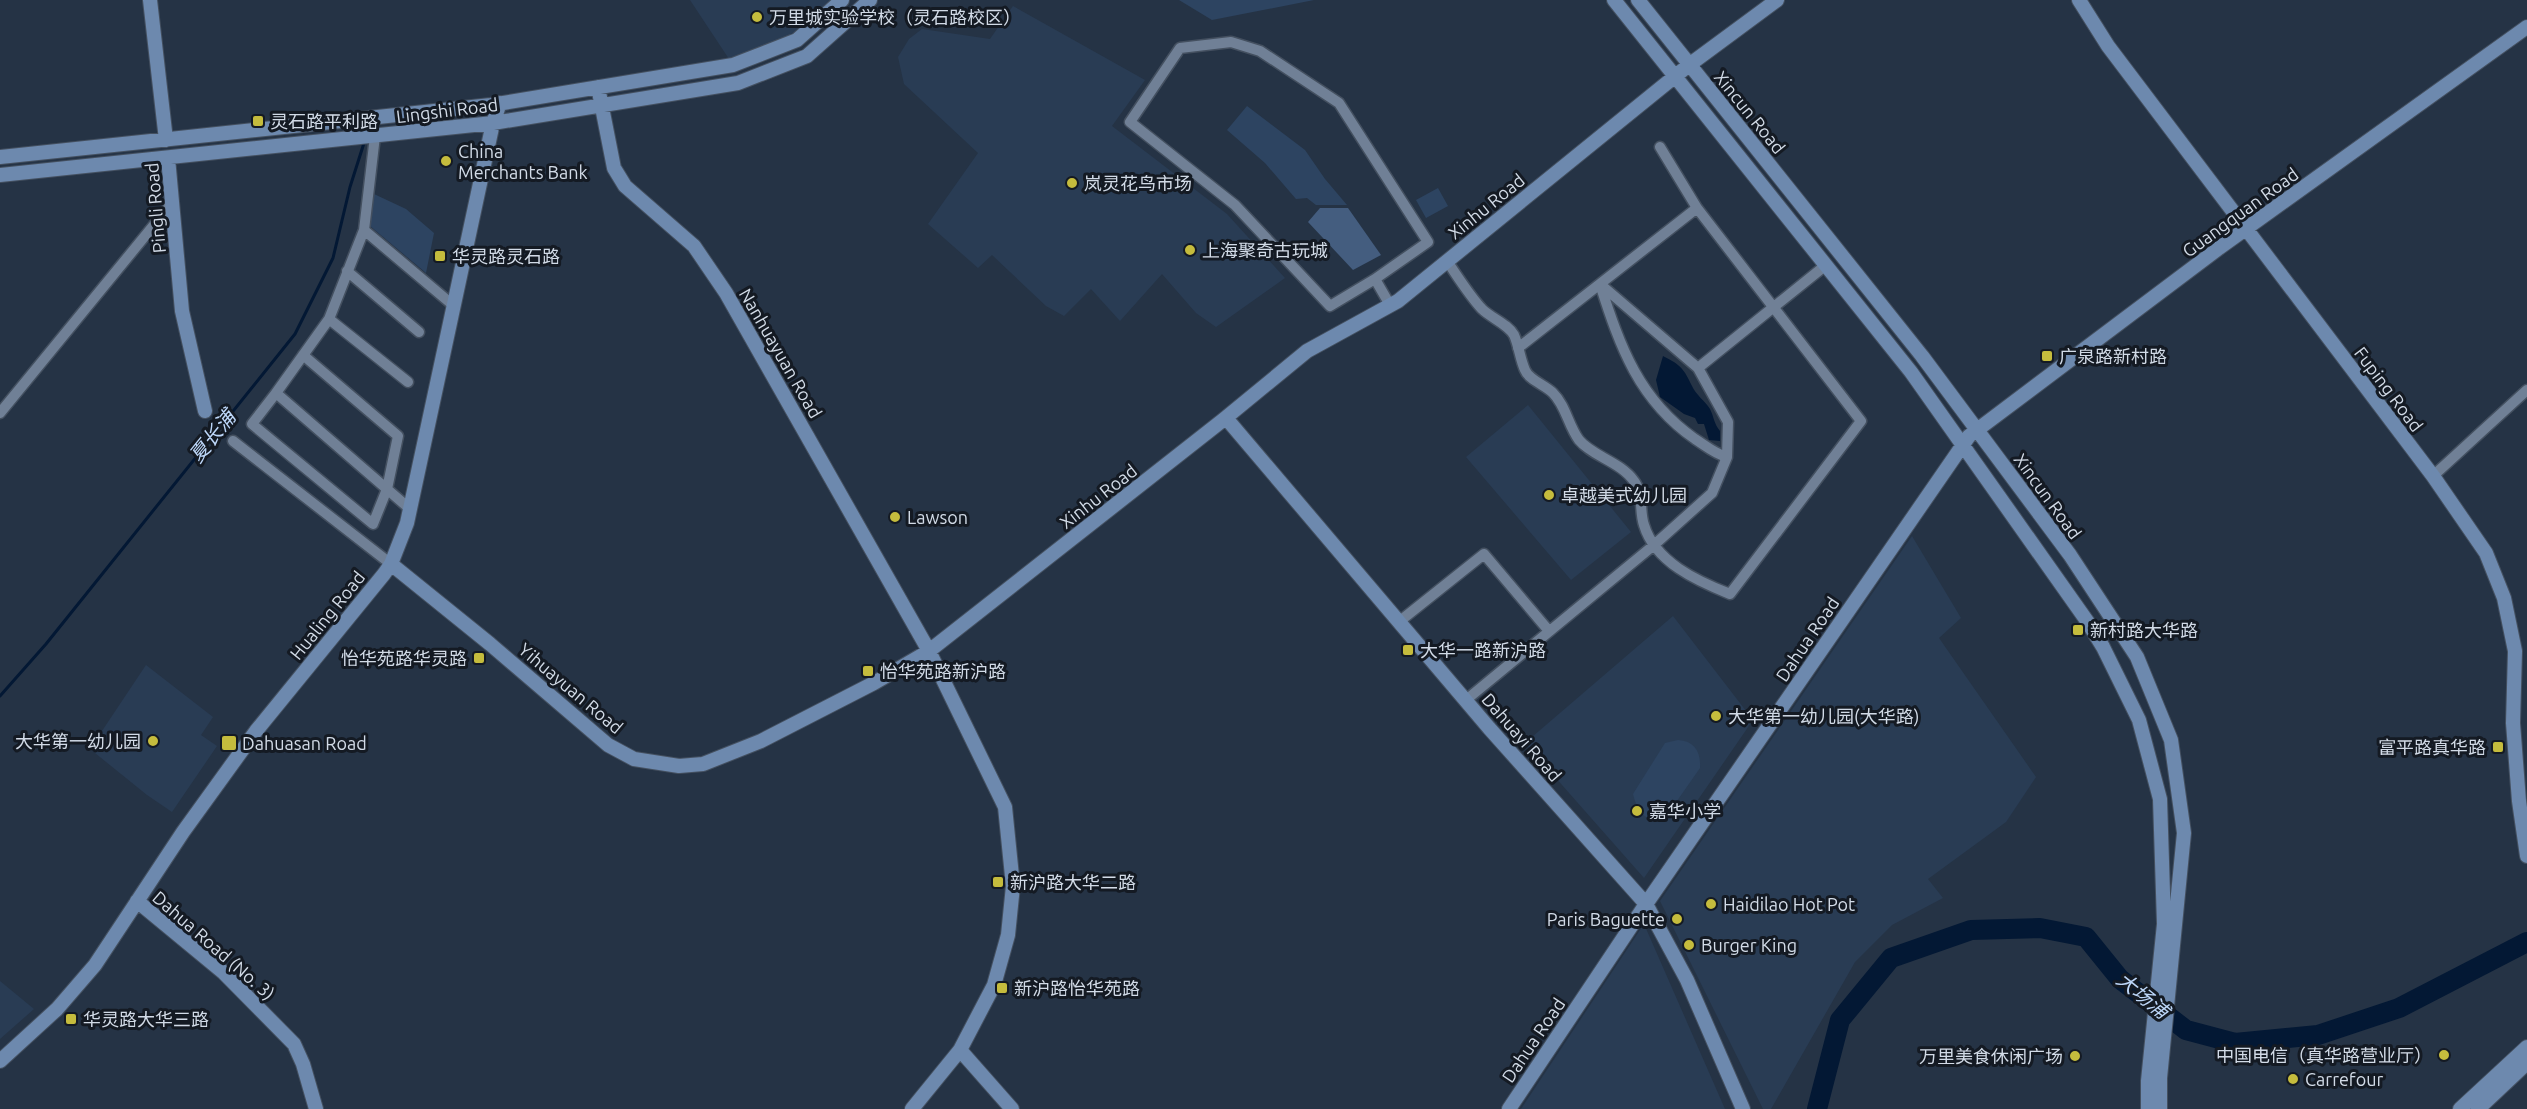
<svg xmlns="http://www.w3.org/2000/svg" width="2527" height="1109" font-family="Ubuntu,'Noto Sans SC',sans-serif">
	<rect width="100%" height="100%" fill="#253345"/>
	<!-- built -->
	<path fill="#293c54" d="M690 0H832L794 34 729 59Z
		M1013 6 1145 80 1112 126 1227 214 1285 278 1216 327 1196 313 1162 274 1120 321 1091 289 1064 316 1046 306 992 255 978 268 928 224 978 153 904 84 898 57 909 39 922 29 990 39Z
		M1528 405 1631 532 1571 580 1466 457Z
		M1912 536 1961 618 1939 638 2036 777 2006 822 1928 879 1943 898 1892 925 1855 962 1771 1109H1763L1660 901Z
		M1673 616 1753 720 1644 878 1525 743Z
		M146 665 213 717 201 735 217 746 172 812 147 795 90 749Z
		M1644 924 1725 1109H1521Z
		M0 981 34 1009 0 1039Z"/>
	<!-- green -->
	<path fill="#2d4461" d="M1179 0H1314L1212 20Z
		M1247 106 1305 150 1325 179 1347 205H1316L1307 198 1296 199 1265 163 1227 130Z
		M1438 188 1448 206 1426 218 1416 200Z
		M374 194 406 209 434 233 426 273 370 226Z
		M1678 740C1694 741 1701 751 1700 768L1665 818C1644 822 1638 813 1633 794L1665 743Z"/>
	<!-- forest -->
	<path fill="#445d7f" d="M1320 208H1348L1381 255 1353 270 1308 222Z"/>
	<!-- water -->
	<path fill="#031834" d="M1663 356C1681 365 1684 369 1692 386 1696 395 1705 401 1710 409 1714 417 1714 424 1720 431V441L1709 440 1704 424H1698L1695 418 1684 414 1660 397 1656 380Z"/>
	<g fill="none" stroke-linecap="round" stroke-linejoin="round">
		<!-- stream -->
		<path stroke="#031834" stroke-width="3" d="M0 696 46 644 295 334 333 258 350 187 364 143"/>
		<!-- river -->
		<path stroke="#031834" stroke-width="20" d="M1817 1109 1840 1020 1891 958 1971 930 2040 928 2086 937 2120 979 2186 1030 2235 1043 2318 1035 2399 1008 2527 942"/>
		<defs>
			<path id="street" d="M375 136 364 230 329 319 276 393 410 509
				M1660 147 1697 208
				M364 230 454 306
				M1447 261C1458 277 1469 295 1482 309 1491 318 1508 324 1514 335 1519 346 1520 359 1525 370 1529 380 1545 385 1553 393 1566 406 1568 425 1579 440 1592 456 1621 462 1634 481 1644 494 1639 511 1644 525 1655 562 1697 581 1730 594L1861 421 1697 208 1518 348
				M347 271 419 332
				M1375 279 1330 306 1235 205 1130 122 1180 48 1231 42 1260 51 1339 103 1428 242 1375 279 1390 305
				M1600 284C1620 347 1639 400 1695 439 1706 446 1715 454 1727 457
				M329 319 408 382
				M1698 368 1826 265
				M276 393 252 424 373 524 387 489 398 436 303 355
				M0 413 172 203
				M233 441 391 564
				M2433 476 2527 390
				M1400 621 1484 554 1549 631
				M1466 700 1654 545 1712 493 1727 457 1728 422 1698 368 1600 284"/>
			<path id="secondary" d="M150 0 166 140
				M1614 0 1911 372 2087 621 2103 647 2139 720 2160 799 2164 924 2148 1081V1109
				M1638 0 1922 356 2070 555 2137 657 2171 740 2184 833 2160 1078V1109
				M2079 0 2108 46 2433 476 2486 553 2504 598 2515 651 2513 723 2519 801 2527 856
				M598 87 614 168 625 186 694 246 726 293 929 651 1005 807 1013 886 1008 935 994 985 960 1050 912 1109
				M0 157 491 105 733 65 797 40 842 0
				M168 158 182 311 205 411
				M0 175 493 123 738 83 807 56 870 0
				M1226 418 1489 728 1646 904 1687 980 1743 1109
				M391 564 490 644 608 745 634 759 679 766 703 764 761 741 874 683 929 651 1223 420 1307 351 1398 301 1689 65 1777 0
				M137 901 223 972 294 1044 303 1064 316 1109
				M960 1050 1012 1109
				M0 1061 57 1009 95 965 183 832 256 731 384 574 391 564 407 523 493 123 500 103
				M1509 1109 1646 904 1969 436 2219 248 2527 27
				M2460 1109 2527 1047
				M2478 1109 2527 1063"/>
		</defs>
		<!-- street casing -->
		<use href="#street" stroke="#445060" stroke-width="13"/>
		<!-- secondary casing -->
		<use href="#secondary" stroke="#445060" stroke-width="16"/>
		<!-- street -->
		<use href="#street" stroke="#708096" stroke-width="10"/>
		<!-- secondary -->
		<use href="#secondary" stroke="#6d89ae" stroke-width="14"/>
	</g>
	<!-- markers -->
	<g fill="#c5bc3d" stroke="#141a23" stroke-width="2">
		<circle cx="757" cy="17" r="6"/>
		<rect x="252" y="115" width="12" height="12" rx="3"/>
		<circle cx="446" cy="161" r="6"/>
		<circle cx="1072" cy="183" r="6"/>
		<circle cx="1190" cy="250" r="6"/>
		<rect x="434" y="250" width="12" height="12" rx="3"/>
		<rect x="2041" y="350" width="12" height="12" rx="3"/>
		<circle cx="1549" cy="495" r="6"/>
		<circle cx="895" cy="517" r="6"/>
		<rect x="2072" y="624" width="12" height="12" rx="3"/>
		<rect x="1402" y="644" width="12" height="12" rx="3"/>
		<rect x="473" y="652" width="12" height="12" rx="3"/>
		<rect x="862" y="665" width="12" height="12" rx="3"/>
		<circle cx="1716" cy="716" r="6"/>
		<circle cx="153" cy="741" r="6"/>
		<rect x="221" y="735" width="16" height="16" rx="3"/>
		<rect x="2492" y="741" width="12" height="12" rx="3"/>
		<circle cx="1637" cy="811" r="6"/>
		<rect x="992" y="876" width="12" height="12" rx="3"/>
		<circle cx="1711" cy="904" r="6"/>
		<circle cx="1677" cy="919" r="6"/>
		<circle cx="1689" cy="945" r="6"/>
		<rect x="996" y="982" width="12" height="12" rx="3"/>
		<rect x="65" y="1013" width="12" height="12" rx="3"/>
		<circle cx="2444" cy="1055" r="6"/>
		<circle cx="2075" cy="1056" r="6"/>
		<circle cx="2293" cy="1079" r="6"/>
	</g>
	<g text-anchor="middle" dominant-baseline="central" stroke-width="6" stroke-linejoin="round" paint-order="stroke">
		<!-- poi labels -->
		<g font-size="18" fill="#d2dbe7" stroke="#141a23" text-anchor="start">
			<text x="769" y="17">万里城实验学校（灵石路校区）</text>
			<text x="270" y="121">灵石路平利路</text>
			<text x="458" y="151">China<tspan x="458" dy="21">Merchants Bank</tspan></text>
			<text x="1084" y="183">岚灵花鸟市场</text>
			<text x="1202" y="250">上海聚奇古玩城</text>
			<text x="452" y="256">华灵路灵石路</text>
			<text x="2059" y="356">广泉路新村路</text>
			<text x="1561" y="495">卓越美式幼儿园</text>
			<text x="907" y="517">Lawson</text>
			<text x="2090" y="630">新村路大华路</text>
			<text x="1420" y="650">大华一路新沪路</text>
			<text x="467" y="658" text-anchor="end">怡华苑路华灵路</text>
			<text x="880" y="671">怡华苑路新沪路</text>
			<text x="1728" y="716">大华第一幼儿园(大华路)</text>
			<text x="141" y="741" text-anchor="end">大华第一幼儿园</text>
			<text x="242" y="743">Dahuasan Road</text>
			<text x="2486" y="747" text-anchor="end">富平路真华路</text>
			<text x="1649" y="811">嘉华小学</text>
			<text x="1010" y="882">新沪路大华二路</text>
			<text x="1723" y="904">Haidilao Hot Pot</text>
			<text x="1665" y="919" text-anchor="end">Paris Baguette</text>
			<text x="1701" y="945">Burger King</text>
			<text x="1014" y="988">新沪路怡华苑路</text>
			<text x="83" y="1019">华灵路大华三路</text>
			<text x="2432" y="1055" text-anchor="end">中国电信（真华路营业厅）</text>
			<text x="2063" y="1056" text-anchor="end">万里美食休闲广场</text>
			<text x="2305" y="1079">Carrefour</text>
		</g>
		<!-- street labels -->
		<g font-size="18" fill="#d2dbe7" stroke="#141a23">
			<text transform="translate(447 110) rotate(-7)">Lingshi Road</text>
			<text transform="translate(1750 112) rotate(51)">Xincun Road</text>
			<text transform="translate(1486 206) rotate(-39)">Xinhu Road</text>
			<text transform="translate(155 208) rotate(-95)">Pingli Road</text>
			<text transform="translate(2240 212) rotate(-36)">Guangquan Road</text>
			<text transform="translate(781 353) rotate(60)">Nanhuayuan Road</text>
			<text transform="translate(2389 389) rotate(53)">Fuping Road</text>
			<text transform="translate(1098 496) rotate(-38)">Xinhu Road</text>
			<text transform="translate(2048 496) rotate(54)">Xincun Road</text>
			<text transform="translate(327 615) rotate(-51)">Hualing Road</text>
			<text transform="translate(1807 639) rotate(-56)">Dahua Road</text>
			<text transform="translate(571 688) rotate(40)">Yihuayuan Road</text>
			<text transform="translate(1522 737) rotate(49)">Dahuayi Road</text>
			<text transform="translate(214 945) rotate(41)">Dahua Road (No. 3)</text>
			<text transform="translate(1533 1040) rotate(-56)">Dahua Road</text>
		</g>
		<!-- water labels -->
		<g font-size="20" font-style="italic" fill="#bdd7f9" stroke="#141a23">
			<text transform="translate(212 436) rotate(-51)">夏长浦</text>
			<text transform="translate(2143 995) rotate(39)">大场浦</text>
		</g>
	</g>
</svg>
